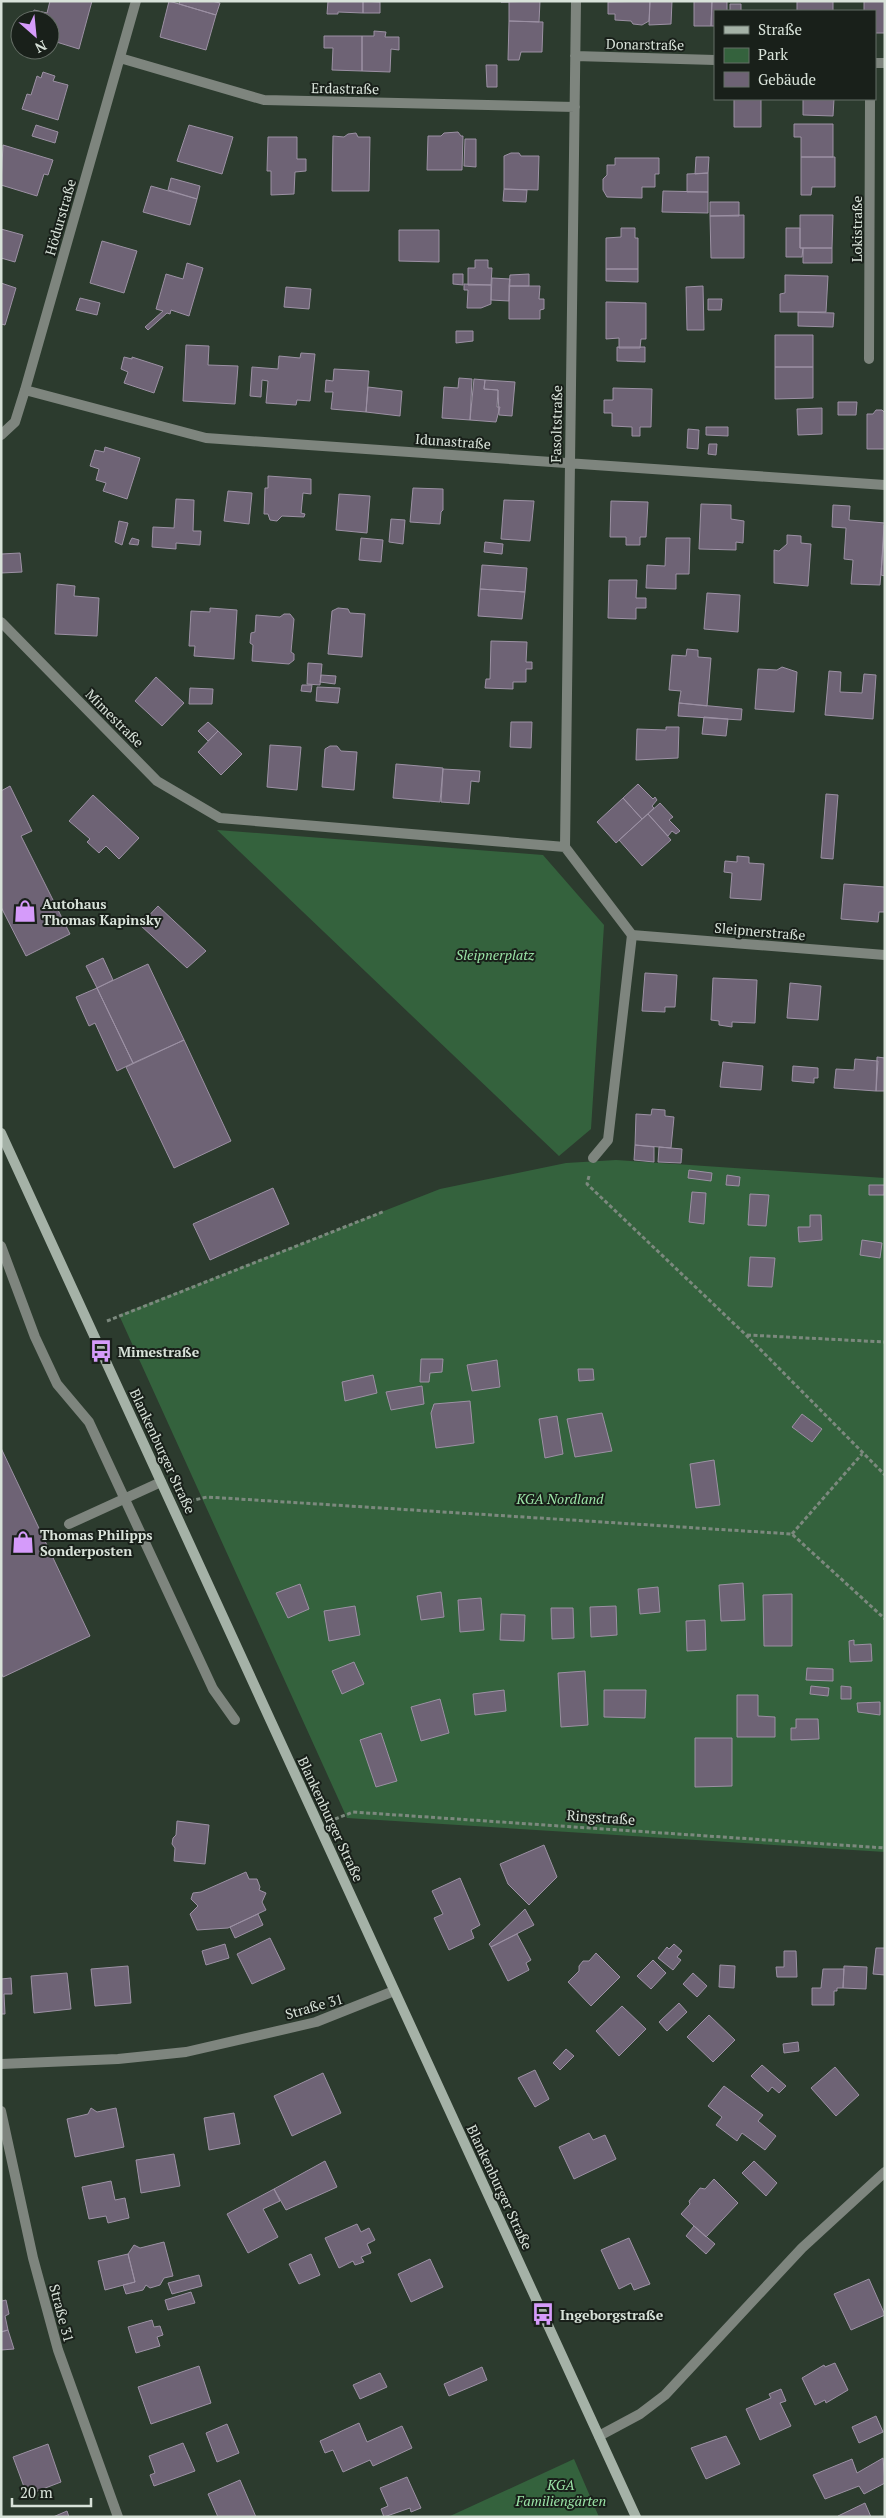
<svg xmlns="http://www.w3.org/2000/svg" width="886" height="2518" font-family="'PT Serif',serif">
	<rect width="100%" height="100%" fill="#2c3b2e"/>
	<!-- green -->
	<path fill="#34623d" d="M217 830 543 855 604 925 591 1129 559 1156Z
		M616 1160 885 1178V1852L347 1818 119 1315 440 1189 566 1163Z
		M574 2459 599 2517H448Z"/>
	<!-- building -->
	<path fill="#6e6375" stroke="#9c91a4" d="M50 1H92L79 49 50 40V20H31L34 10 47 13Z
		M169 1 216 15 206 50 160 37Z
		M180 1H212L220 3 216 15 179 4Z
		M328 1H363V13L338 12V14H327Z
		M363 1 380 2V13H363Z
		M540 1 539 22 509 21V2H501Z
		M650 1 649 21 642 25 633 24 631 21 615 20V14H608V2Z
		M650 1H672L671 24 649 25Z
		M694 1H712L711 26H694Z
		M712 1H727V11H715V26H711Z
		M797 1H833V11H797Z
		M864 1H885V33H875V11H864Z
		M730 4H741V11H730Z
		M509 21 543 22 542 52H521L519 60H508Z
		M374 31 386 32 385 37H399V50L391 49 390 72 362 71V36H374Z
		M324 36H362V71L332 70 333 48H324Z
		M486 65H497V87H487Z
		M43 72 55 76 53 81 68 85 58 120 22 109 27 94 31 95 37 76 41 78Z
		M734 99H761V127H734Z
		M803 99H834L833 116 803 115Z
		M794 124H833V157H801V137H794Z
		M36 125 58 132 55 143 32 136Z
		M189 125 233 137 222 174 177 161Z
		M458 132 461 136H463L462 170H427L428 136H441L444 133Z
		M356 133 358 137H370L369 191H332L333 136 344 137 348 134Z
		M268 137H297V159H306V171L295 172 294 194 271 195V171H267Z
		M465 139H476V167L464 166Z
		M3 145 53 160 48 175 44 174 37 196 1 185Z
		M511 153H519L521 156H539L538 190 504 189V156Z
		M696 157H709L708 173 695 174Z
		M801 157H835V187H812L811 195H801Z
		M615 158H659V174H655V187H642V198L607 197 603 190V179L607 175V165H615Z
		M708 173V192H687V174Z
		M171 178 200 186 197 199 168 190Z
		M151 186 197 199 190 225 143 212Z
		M504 189 527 190 526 202 503 201Z
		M663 191 708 192V213L662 212Z
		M710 202H739V216H710Z
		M744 215V258H711L710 216Z
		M800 215H833L832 248H800Z
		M621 228H635V238H638V269H606V238L621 237Z
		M786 228H800V248H803L802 257H786Z
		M1 229 23 235 15 262 1 258Z
		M399 230H439V262L399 261Z
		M102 241 137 251 124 293 90 283Z
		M803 248H832V263H803Z
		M475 260H488V268H492L491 285H468V268H475Z
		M187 263 203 268 189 316 171 310 170 314 167 313 148 330 145 327 163 311 156 309 166 274 183 279Z
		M606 269H638V282L606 281Z
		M453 274H463V285L453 284Z
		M529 274V286H509L510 275Z
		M785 275 828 276 826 312H780V294L785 293Z
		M492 278 510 279 509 301 491 300Z
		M1 283 16 288 5 325 1 324Z
		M464 284 491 285V304L481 308H467L468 290H464Z
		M509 286H540L539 299H544V309L540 310V319H509Z
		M703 286 704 330H687L686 287Z
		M286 287 311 289 309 309 284 307Z
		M80 298 100 303 97 315 76 310Z
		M708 299H722L721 310H708Z
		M606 302 646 303V339H641L640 348H619V338L606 339Z
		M798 312 834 313 833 327 798 326Z
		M456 331H473V341L456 343Z
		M775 335H813V367H775Z
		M186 345 209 346 208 365 238 366 235 404 183 401Z
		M617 347H645V362L617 361Z
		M301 353 315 354 310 401 297 400 296 405 266 403 268 381 262 380 261 397 250 396 252 367 278 369 279 356 300 358Z
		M124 357 132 359V357L163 367 154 393 124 383 128 372 121 369Z
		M775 367H813V398L775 399Z
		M334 369 369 371 366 412 331 409 333 392H325L326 380 333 381Z
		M459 378 472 379 470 420 442 418 444 387 458 388Z
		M474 379 485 380 484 389 498 390 497 407H500L496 422 470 420Z
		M485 380 515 382 512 416 499 415 498 390 484 389Z
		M368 387 402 391 400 416 366 412Z
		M613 388 652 389 651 427H640V436H632V427L612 426V413H604V400H613Z
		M838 402H857L856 415H838Z
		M822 408V434L798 435 797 409Z
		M876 410H882L885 413V449H867V414H873Z
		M706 427H728V436L706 435Z
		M688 429 699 430 698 449 687 448Z
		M709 444H717L716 455 708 454Z
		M105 447 140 458 127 499 103 491 106 483 96 480 99 469 90 466 95 450 104 452Z
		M268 476 311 479V494L303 493 301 513 305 514 304 517 282 516 277 521 270 520 268 514H264L265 488H268Z
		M413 488 443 489V510L441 512 440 524 410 522Z
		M228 491 252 493 249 524 224 521Z
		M339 494 370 496 367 533 336 530Z
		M176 499 194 500 193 531H201L200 545 176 543V549L152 547 153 527 174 528Z
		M504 500 534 501 530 541 501 539Z
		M611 501 648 502 646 537H640V545H626V537H610Z
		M701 504 731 505V519L744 521 743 543 736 542V550L699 549Z
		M833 505 850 506 849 520 885 523 880 585 851 584 853 560 844 559 846 528 832 527Z
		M391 519 405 520 403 544 389 542Z
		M119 521 128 523 122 545 115 542Z
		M884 525H885V576L881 575Z
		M787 535 801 536V543L811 544 808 586 774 583V550L779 551 787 544Z
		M132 538 139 540 138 545 129 544Z
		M361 538 383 540 381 562 359 560Z
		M666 538H690L689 574H676V589L646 588 647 565 665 566Z
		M485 542 503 544 502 554 484 552Z
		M20 553 22 572 1 573V554Z
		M482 565 527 568 525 592 480 589Z
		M609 580H637L636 598H646V608H636V619L608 618Z
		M57 584 75 586 74 596 99 598 97 636 55 634Z
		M480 589 525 592 522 619 478 616Z
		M707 593 740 595 738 632 704 629Z
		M210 608 237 610 234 659 194 656 195 646H189L191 611 210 612Z
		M338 608 348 609 350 613 365 614 362 657 328 654 332 611Z
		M284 614H290L294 619 291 652 294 654V660L289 664 252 661 253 645 250 643 251 633 255 632 256 615 280 617Z
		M491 641 527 642 526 662H532V669H526V682H513V689L485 688 486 679H490Z
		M687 649 698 650V657L711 658 707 706 679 703 681 691 669 690 672 655 686 656Z
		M308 663 322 664 320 685 307 684Z
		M782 667 797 672 794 712 755 709 758 669 777 670Z
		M829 671 841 672 840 692 862 693 864 674 876 675 873 719 825 715Z
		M321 675 336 676 335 684 320 682Z
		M156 677 184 703 162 726 135 701Z
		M302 685H312L311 692 301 691Z
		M317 687 340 688 338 703 316 701Z
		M190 688 213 689 212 704H189Z
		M679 703 742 709 741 720 678 716Z
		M704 717 728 719 726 736 702 734Z
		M208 722 218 731 208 741 198 731Z
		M511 722H532L531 748 510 747Z
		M666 727H679L678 758 636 760 637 729 666 730Z
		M218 731 242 754 221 775 198 752Z
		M270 745 301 747 297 790 267 787Z
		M330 746H337L341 751 357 752 354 790 322 787 325 749Z
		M396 764 443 768 440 802 393 798Z
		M443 769 480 771 479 782 471 781 469 804 441 802Z
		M638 784 653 799 655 797 657 800 652 806 654 808 642 819 623 798Z
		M10 786 32 831 21 836 70 934 26 956 1 907V791Z
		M826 794 838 795 833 859 821 858Z
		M93 795 139 838 119 859 106 846 99 853 87 842 90 839 69 821Z
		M623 798 642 819 616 843 597 822Z
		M660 803 673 817 669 820 680 831 676 834 672 831 668 836 648 814Z
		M648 814 671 840 642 866 619 840Z
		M737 856 749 857V863L764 864 761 900 730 898 732 873 724 872 725 861 737 862Z
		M844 884 885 887V912H879L878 922 841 919Z
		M158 906 206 951 187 968 140 925Z
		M103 958 113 980 97 988 86 966Z
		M148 964 184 1040 133 1063 97 988Z
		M645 973 677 975 675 1007H665V1012L642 1011Z
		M713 978 757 980 755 1023 732 1022V1027L719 1025V1021L711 1020Z
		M790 983 821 986 818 1020 787 1018Z
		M97 988 133 1063 117 1071 95 1023 89 1026 76 997Z
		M184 1040 231 1141 174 1168 126 1067Z
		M877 1057 885 1058V1091H876Z
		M855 1059 878 1061 876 1091 834 1088 836 1069 854 1070Z
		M723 1062 763 1066 761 1090 720 1087Z
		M793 1066 818 1068V1078H814V1083L792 1081Z
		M652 1109 665 1110V1116L674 1117 671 1148 635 1145 636 1114 651 1115Z
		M635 1145 654 1147V1162L634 1160Z
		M659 1147 682 1149 681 1163 658 1162Z
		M689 1170 712 1173 711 1181 688 1178Z
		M727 1175 740 1177 739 1186 726 1185Z
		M869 1185H885L884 1195H869Z
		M273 1188 289 1224 210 1260 193 1224Z
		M692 1192 706 1193 704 1224 689 1222Z
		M750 1194 769 1195 766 1226 748 1225Z
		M810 1215H821L822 1240 799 1242 798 1227H810Z
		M862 1240 882 1243 880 1258 860 1255Z
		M750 1257 775 1258 772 1287 748 1286Z
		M421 1359H443L442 1372 430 1373 429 1382H420Z
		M497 1360 500 1387 472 1391 467 1365Z
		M578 1369H593L594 1380 579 1381Z
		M373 1375 377 1393 345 1401 342 1382Z
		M422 1386 424 1404 391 1410 386 1392Z
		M470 1401 474 1443 436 1448 431 1413 434 1404Z
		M602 1413 612 1451 575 1457 567 1419Z
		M802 1414 822 1429 812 1442 792 1427Z
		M557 1416 563 1454 545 1458 539 1419Z
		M1 1448 90 1636 3 1677 1 1672Z
		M714 1460 720 1505 696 1508 690 1464Z
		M743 1583 745 1620 721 1621 719 1585Z
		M300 1584 309 1609 288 1618 276 1593Z
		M658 1587 660 1612 640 1614 638 1589Z
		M441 1592 444 1617 421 1620 417 1596Z
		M792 1594V1646H764L763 1595Z
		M481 1598 484 1630 460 1632 458 1600Z
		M355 1606 360 1635 329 1641 324 1611Z
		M616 1606 617 1635 591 1637 590 1607Z
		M551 1608H573L574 1638 552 1639Z
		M501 1614 525 1615 524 1641 500 1640Z
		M705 1620 706 1650 687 1651 686 1621Z
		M854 1640V1645L871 1644 872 1661 850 1662 849 1641Z
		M354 1662 364 1684 342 1694 332 1671Z
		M807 1668 833 1669V1681L806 1680Z
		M585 1671 588 1725 561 1727 558 1673Z
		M811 1686 829 1688 828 1696 810 1694Z
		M841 1686 851 1687V1699H841Z
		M504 1690 506 1711 475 1715 473 1694Z
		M604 1690H646L645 1718 604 1717Z
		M737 1695H758V1716L775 1717V1737H737Z
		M440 1699 449 1733 421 1741 411 1707Z
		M880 1702V1715L858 1712 857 1703Z
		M796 1719H818L819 1739 791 1740V1728H796Z
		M381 1733 397 1781 376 1787 360 1740Z
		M695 1738H732V1786L695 1787Z
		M177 1821 209 1825 205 1864 174 1861 175 1848 172 1844 173 1838 176 1835Z
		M544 1845 557 1877 529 1905 508 1884 500 1864Z
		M246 1872 249 1879H257L260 1887 259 1890 266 1893 262 1902 266 1910 228 1928 197 1930 190 1914 198 1906 191 1899 193 1893 201 1892Z
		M460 1878 480 1925 471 1930 474 1938 449 1950 434 1918 443 1914 432 1891Z
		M525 1909 534 1925 491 1947 489 1944Z
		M258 1914 263 1925 235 1938 230 1927Z
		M517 1934 531 1960 526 1963 529 1970 508 1981 491 1947Z
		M270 1938 285 1969 252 1984 237 1954Z
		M225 1944 229 1958 206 1965 202 1951Z
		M674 1944 682 1951 677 1957 681 1960 673 1970 658 1958 667 1947 669 1949Z
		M876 1948H885V1975L873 1974Z
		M784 1951H796L797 1977H777L776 1967H784Z
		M596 1953 620 1977 591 2006 568 1982 579 1971V1966L583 1961H589Z
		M653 1960 666 1973 651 1989 637 1976Z
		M720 1965 735 1966 734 1988 719 1987Z
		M128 1966 131 2003 95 2006 91 1969Z
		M844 1966 867 1967 866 1989 843 1988Z
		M823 1969H844L843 1988H837V1991H834V2005H812V1988H821Z
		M67 1973 71 2009 34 2013 31 1976Z
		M693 1973 707 1986 697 1997 683 1984Z
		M11 1978 12 1994H4L5 2014H1V1979Z
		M679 2003 687 2012 667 2031 659 2022Z
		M622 2006 646 2029 619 2056 596 2031Z
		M709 2015 735 2040 713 2062 687 2037Z
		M798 2042 799 2051 784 2053 783 2044Z
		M566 2049 574 2056 560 2070 553 2063Z
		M762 2065 786 2086 779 2093 772 2087 768 2092 751 2076Z
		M835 2067 859 2095 836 2116 811 2088Z
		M535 2070 549 2099 535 2107 518 2078Z
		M323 2073 341 2113 292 2136 274 2096Z
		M724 2086 763 2115 758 2121 776 2136 765 2150 742 2133 737 2141 716 2125 722 2117 708 2106Z
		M91 2108 97 2112 116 2108 124 2147 75 2157 67 2119 88 2114Z
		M234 2113 240 2144 209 2150 204 2118Z
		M589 2133 593 2140 605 2135 616 2159 574 2179 559 2147Z
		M174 2154 180 2186 141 2193 136 2160Z
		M325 2161 337 2187 286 2210 274 2189Z
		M754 2161 777 2183 766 2196 742 2173Z
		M714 2179 738 2203 706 2237 681 2214 690 2204 689 2201 700 2188 705 2189Z
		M111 2181 115 2200 125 2198 129 2218 108 2223 106 2216 89 2219 82 2187Z
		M274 2189 280 2201 263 2209 278 2237 248 2253 227 2214Z
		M357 2224 361 2232 369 2228 375 2240 367 2244 371 2253 361 2257 364 2262 355 2265 353 2261 339 2268 325 2238Z
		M694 2226 715 2244 706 2254 686 2236Z
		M629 2238 650 2284 634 2290 631 2283 619 2289 601 2250Z
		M164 2242 173 2276 164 2278 160 2285 150 2288 146 2285 143 2290 126 2294 123 2285 135 2282 128 2254 134 2245 140 2248Z
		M128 2254 135 2282 105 2290 98 2261Z
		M311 2254 320 2275 299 2284 289 2264Z
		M430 2259 443 2287 411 2302 398 2274Z
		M199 2275 202 2286 172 2294 168 2283Z
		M869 2279 885 2315 851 2330 834 2294Z
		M191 2292 195 2303 168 2310 165 2300Z
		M1 2296 2 2301 6 2300 9 2314 5 2316 8 2330 1 2332Z
		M152 2320 154 2327 160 2326 163 2335 157 2337 160 2346 136 2353 128 2327Z
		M8 2330 14 2349 1 2350V2332Z
		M835 2363 848 2390 826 2403 825 2400 815 2405 802 2378 824 2365 825 2367Z
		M199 2366 211 2403 151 2424 138 2387Z
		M482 2367 487 2380 449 2396 444 2384Z
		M380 2373 387 2387 360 2399 353 2385Z
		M781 2389 786 2401 780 2403 791 2426 760 2440 746 2409 771 2398 769 2394Z
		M876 2416 883 2432 859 2443 852 2427Z
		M359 2423 367 2442 402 2426 412 2448 373 2466 370 2460 343 2472 333 2450 325 2453 320 2441Z
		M227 2424 239 2453 217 2462 206 2433Z
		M726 2436 740 2464 706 2479 691 2448Z
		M183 2443 195 2471 154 2486 150 2475 155 2473 149 2456Z
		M48 2444 61 2482 27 2495 13 2457Z
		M883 2458 885 2483 864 2494 859 2486 825 2499 813 2475 852 2459 857 2473Z
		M407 2477 421 2508 411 2512 410 2508 384 2517 381 2509 388 2506 380 2488Z
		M240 2480 256 2517H218L208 2494Z
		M865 2503 871 2517H838V2516Z
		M67 2511 69 2517H53Z"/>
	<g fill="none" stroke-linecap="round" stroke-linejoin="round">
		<!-- path -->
		<path stroke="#7c897e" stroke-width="3" stroke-dasharray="4 2.5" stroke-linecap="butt" d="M589 1176 587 1184 746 1335 885 1475
			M107 1321 385 1211
			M747 1335 885 1342
			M190 1501 207 1497 792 1534 885 1619
			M792 1534 862 1454
			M335 1819 353 1812 885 1848"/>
		<!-- lane -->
		<path stroke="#7e857e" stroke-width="10" d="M593 1158 608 1140 632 935
			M1 1246 35 1337 57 1384 89 1422 213 1689 235 1720
			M69 1524 161 1482"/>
		<!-- street -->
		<path stroke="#7e857e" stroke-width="10" d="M575 56 715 60
			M120 58 264 100 575 107
			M875 63H885
			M869 359 870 99
			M25 390 206 438 885 485
			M1 435 15 422 25 390 136 1
			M1 622 157 781 220 818 565 847 632 935 885 955
			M565 847 576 1
			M1 2064 118 2059 186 2052 316 2022 394 1991
			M1 2111 33 2258 58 2350 118 2517
			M599 2436 640 2414 665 2395 802 2248 885 2172"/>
		<!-- secondary -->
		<path stroke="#a5b2a7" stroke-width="10" d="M1 1133 636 2517"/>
	</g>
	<!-- icons -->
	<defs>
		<symbol id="shop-bare" viewBox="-9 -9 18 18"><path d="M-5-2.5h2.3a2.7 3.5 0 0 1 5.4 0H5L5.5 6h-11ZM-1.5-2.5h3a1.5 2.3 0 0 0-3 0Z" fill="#d59bfa" stroke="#19201a" stroke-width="2.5" paint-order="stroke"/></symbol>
		<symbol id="bus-bare" viewBox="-9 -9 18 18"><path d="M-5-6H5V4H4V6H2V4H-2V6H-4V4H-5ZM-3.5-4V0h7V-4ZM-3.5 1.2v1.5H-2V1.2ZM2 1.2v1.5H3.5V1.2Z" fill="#d59bfa" stroke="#19201a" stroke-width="2.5" paint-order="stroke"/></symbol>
	</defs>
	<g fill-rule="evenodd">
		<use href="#shop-bare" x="9" y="895" width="32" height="32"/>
		<use href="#bus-bare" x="85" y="1335" width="32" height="32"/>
		<use href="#shop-bare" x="7" y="1526" width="32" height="32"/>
		<use href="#bus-bare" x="527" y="2298" width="32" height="32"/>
	</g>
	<g text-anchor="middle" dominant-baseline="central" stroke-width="4" stroke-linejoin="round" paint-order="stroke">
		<!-- street labels -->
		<g font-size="14" fill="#d8e2d9" stroke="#19201a">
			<text transform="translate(645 44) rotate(1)">Donarstraße</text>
			<text transform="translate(345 88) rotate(1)">Erdastraße</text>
			<text transform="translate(60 217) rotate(-74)">Hödurstraße</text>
			<text transform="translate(856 229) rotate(-90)">Lokistraße</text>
			<text transform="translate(556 424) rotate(-89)">Fasoltstraße</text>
			<text transform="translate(453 441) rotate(4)">Idunastraße</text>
			<text transform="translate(115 718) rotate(45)">Mimestraße</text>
			<text transform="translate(760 931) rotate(5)">Sleipnerstraße</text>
			<text transform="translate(163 1451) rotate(65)">Blankenburger Straße</text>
			<text transform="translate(601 1817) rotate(4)">Ringstraße</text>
			<text transform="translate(331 1819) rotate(65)">Blankenburger Straße</text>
			<text transform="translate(314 2006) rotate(-16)">Straße 31</text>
			<text transform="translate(500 2187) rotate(65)">Blankenburger Straße</text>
			<text transform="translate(62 2313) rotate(75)">Straße 31</text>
		</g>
		<!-- poi labels -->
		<g font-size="14" font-weight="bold" fill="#d8e2d9" stroke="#19201a" text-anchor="start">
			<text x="42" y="903">Autohaus<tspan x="42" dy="16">Thomas Kapinsky</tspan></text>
			<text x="118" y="1351">Mimestraße</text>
			<text x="40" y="1534">Thomas Philipps<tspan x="40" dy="16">Sonderposten</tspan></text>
			<text x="560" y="2314">Ingeborgstraße</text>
		</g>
		<!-- park labels -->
		<g font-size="14" font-style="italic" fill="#9ae3a6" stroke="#19201a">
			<text x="495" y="954">Sleipnerplatz</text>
			<text x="560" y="1498">KGA Nordland</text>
			<text x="561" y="2484">KGA<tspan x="561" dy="16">Familiengärten</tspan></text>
		</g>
	</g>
	<!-- border -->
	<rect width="886" height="2518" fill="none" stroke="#d8e2d9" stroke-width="5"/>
	<!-- legend -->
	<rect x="714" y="10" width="162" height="90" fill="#19201a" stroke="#656e66"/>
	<rect x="724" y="26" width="25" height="8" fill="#a5b2a7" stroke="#656e66"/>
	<text x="758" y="35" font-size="15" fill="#d8e2d9">Straße</text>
	<rect x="724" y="48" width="25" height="15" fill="#34623d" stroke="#656e66"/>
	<text x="758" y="60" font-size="15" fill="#d8e2d9">Park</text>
	<rect x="724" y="72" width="25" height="15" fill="#6e6375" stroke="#656e66"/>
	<text x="758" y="85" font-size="15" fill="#d8e2d9">Gebäude</text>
	<!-- north arrow -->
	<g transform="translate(35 35) rotate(153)"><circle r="24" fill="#19201a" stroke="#656e66"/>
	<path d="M0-4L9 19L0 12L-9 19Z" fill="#d59bfa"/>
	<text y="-8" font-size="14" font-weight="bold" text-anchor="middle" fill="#d8e2d9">N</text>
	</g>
	<!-- scale -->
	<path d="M12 2498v8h79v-8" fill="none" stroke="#d8e2d9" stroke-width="2.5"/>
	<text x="20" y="2498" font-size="15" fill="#d8e2d9" stroke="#19201a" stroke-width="4" paint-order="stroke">20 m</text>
</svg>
